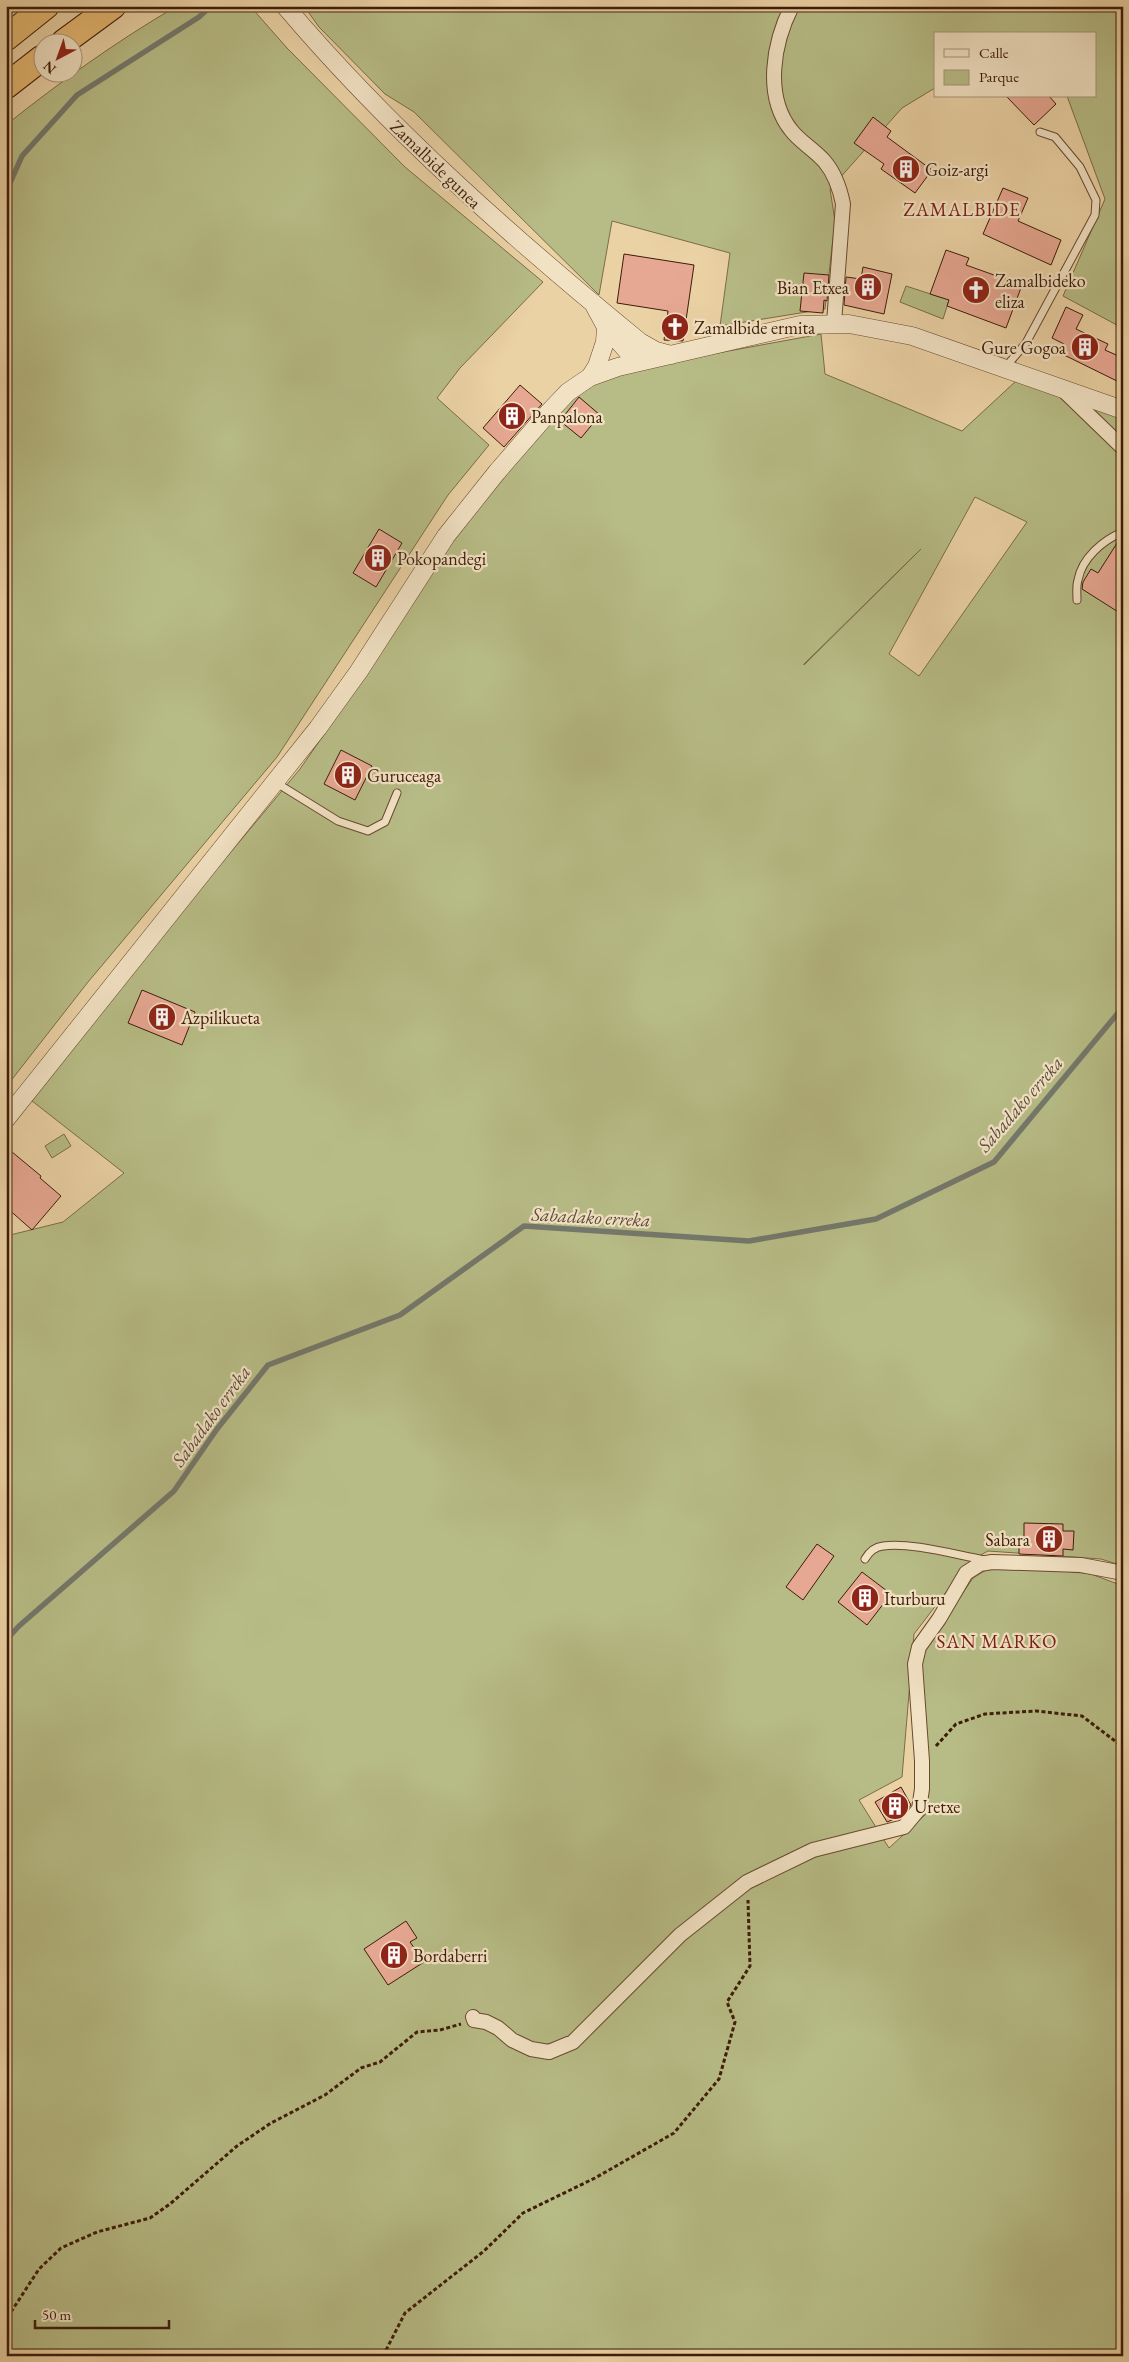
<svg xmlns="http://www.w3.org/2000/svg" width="1129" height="2362" font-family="'EB Garamond',serif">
	<rect width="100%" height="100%" fill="#ebd2a5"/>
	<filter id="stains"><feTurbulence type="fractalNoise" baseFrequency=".004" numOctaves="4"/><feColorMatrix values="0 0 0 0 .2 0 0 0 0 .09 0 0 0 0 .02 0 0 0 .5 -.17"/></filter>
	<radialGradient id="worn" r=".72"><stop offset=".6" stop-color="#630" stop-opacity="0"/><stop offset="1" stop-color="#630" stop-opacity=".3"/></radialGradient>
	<!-- green -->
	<path fill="#b7bc86" stroke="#7a6c47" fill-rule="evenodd" d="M177 6H250L287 48 405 167 543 282 460 368 437 398 489 445 448 495 277 757 88 982 6 1087V125C61 81 117 41 177 6Z
		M304 6H1123V330L1115 324 1063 296 1105 199 1067 96H1095V34H935V88L902 108 830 189 835 221 825 309 720 326 730 253 612 221 599 295 414 112 385 94 319 27Z
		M906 286 949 300 943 319 900 302Z
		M821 334 825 374 962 431 1016 381 1123 415V1566L1101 1559 988 1551 970 1561 914 1634 902 1777 859 1800 889 1848 926 1814 922 1761 921 1654 973 1578 991 1567 1020 1566 1091 1574 1123 1586V2356H6V1236L63 1222 124 1173 27 1097 300 769 368 671 452 536 540 426 585 388 607 378 647 366ZM975 497 1027 522 919 676 889 654ZM921 549 804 665V664Z
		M64 1134 71 1146 52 1158 45 1146Z"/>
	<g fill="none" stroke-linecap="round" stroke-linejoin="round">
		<!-- stream -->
		<path stroke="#74786c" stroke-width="5.5" d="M6 192 22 156 77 95 199 17 211 6
			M6 1640 19 1626 174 1491 217 1429 268 1365 400 1315 524 1226 749 1241 876 1219 994 1162 1123 1007"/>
	</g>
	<!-- building -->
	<path fill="#e7a893" stroke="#3d1c08" d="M1006 96H1049L1056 104 1034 125Z
		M873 117 891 131 887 137 932 170 915 193 881 169 884 164 854 143Z
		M1003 188 1028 198 1018 221 1061 240 1051 265 983 234Z
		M946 250 969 258 966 265 1022 285 1006 328 947 306 949 300 930 294Z
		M624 254 694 265 683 341 664 340 668 311 617 303Z
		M863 267 892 274 884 314 844 305 846 277 861 279Z
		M804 273 829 275 827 301 824 300 823 313 800 311Z
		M1066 307 1083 315 1076 329 1108 344 1105 350 1123 358V373L1119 382 1060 353 1064 344 1052 338Z
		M520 385 542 404 504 447 483 428Z
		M579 397 600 415 581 438 560 421Z
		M379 529 402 543 376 587 353 573Z
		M1123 538V615L1082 589 1083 582 1091 569 1098 573 1119 540Z
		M341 750 372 766 355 800 324 784Z
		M142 990 195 1012 182 1045 128 1023Z
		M6 1147 41 1176 40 1178 61 1196 32 1230 6 1207Z
		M1024 1523 1063 1524V1531H1074L1073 1550 1063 1549V1556L1019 1554V1546H1024Z
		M817 1544 834 1556 803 1600 786 1587Z
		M862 1572 891 1594 867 1625 838 1602Z
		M901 1787 911 1805 902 1816 887 1822 875 1802Z
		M406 1921 417 1938 410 1942 424 1962 388 1985 364 1949Z"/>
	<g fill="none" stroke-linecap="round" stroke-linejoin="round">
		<defs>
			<path id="service" d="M1004 369 1026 343 1095 215 1096 200 1080 167 1055 137 1040 132
				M1077 600C1077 593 1076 586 1078 580 1082 558 1103 540 1123 532
				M275 782 338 821 368 831 385 822 397 793
				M865 1559C869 1552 874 1547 883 1546 911 1542 956 1555 985 1560"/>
			<path id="minor" d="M792 6C773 43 764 96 791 130 800 142 815 150 825 162 835 174 840 189 843 204L834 323
				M1062 389 1123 448
				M473 2017 474 2020 486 2022 498 2028 512 2040 531 2049 549 2052 573 2042 680 1935 747 1882 813 1850 904 1827 919 1809 922 1789V1761L915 1664 919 1647 939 1619 966 1573 980 1564 992 1562 1081 1565 1123 1573"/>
			<path id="tertiary" d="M285 6C391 131 514 239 640 342L656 351 671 355
				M606 327 629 353 647 360
				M590 377 618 367 800 325 849 324 912 336 1123 410
				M6 1119 318 728 359 671 446 536 497 472 549 412 568 392 590 377 597 366 605 342 606 327 593 303"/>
			<path id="motorway" d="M6 38 46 6
				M64 42 113 6
				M6 86 42 58"/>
		</defs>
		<!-- service casing -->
		<use href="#service" stroke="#684a2f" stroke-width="9"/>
		<!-- minor casing -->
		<use href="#minor" stroke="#684a2f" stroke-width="16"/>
		<!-- tertiary casing -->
		<use href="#tertiary" stroke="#684a2f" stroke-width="19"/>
		<!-- motorway casing -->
		<use href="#motorway" stroke="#3d1c08" stroke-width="27"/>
		<!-- path -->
		<path stroke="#3d1c08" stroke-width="3" stroke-dasharray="4 2.5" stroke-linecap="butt" d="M936 1746 956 1724 985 1714 1036 1711 1082 1716 1123 1747
			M6 2324 11 2312 39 2269 61 2248 97 2232 150 2218 170 2204 237 2146 271 2123 325 2095 361 2068 380 2062 417 2032 440 2030 461 2024
			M383 2356 405 2313 484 2251 523 2213 595 2178 674 2133 719 2079 735 2022 727 2002 750 1966 748 1900
			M1120 2356 1123 2354"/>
		<!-- service -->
		<use href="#service" stroke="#f2e2c4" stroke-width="7"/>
		<!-- minor -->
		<use href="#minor" stroke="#f2e2c4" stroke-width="14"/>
		<!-- tertiary -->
		<use href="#tertiary" stroke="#f2e2c4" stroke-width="18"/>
		<!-- motorway -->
		<use href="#motorway" stroke="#e6b972" stroke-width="25"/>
	</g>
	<!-- icons -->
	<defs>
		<symbol id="building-disc" viewBox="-11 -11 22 22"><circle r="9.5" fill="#8f2418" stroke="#f2e2c4"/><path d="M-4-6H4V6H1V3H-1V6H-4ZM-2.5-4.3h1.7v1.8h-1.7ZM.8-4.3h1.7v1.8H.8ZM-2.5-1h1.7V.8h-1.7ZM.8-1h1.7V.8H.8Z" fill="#fff"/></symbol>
		<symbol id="church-disc" viewBox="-11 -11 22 22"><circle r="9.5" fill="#8f2418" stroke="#f2e2c4"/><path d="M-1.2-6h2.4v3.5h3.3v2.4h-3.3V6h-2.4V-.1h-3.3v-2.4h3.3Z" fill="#fff"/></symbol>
	</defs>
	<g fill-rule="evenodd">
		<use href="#building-disc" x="890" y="153" width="32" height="32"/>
		<use href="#building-disc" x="852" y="271" width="32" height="32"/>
		<use href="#church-disc" x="960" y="274" width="32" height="32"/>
		<use href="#church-disc" x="659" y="311" width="32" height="32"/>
		<use href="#building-disc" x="1069" y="331" width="32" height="32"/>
		<use href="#building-disc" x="496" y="400" width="32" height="32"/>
		<use href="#building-disc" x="362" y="542" width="32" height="32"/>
		<use href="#building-disc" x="332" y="759" width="32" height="32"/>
		<use href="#building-disc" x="146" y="1001" width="32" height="32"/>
		<use href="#building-disc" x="1033" y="1523" width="32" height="32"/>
		<use href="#building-disc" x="849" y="1582" width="32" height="32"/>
		<use href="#building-disc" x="879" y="1790" width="32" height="32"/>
		<use href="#building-disc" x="378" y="1939" width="32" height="32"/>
	</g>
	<g text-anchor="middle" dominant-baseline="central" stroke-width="4.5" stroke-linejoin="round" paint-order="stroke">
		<!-- street labels -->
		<g font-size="18" fill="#3d1c08" stroke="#f2e2c4">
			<text transform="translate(436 164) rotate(44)">Zamalbide gunea</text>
		</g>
		<!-- poi labels -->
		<g font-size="18" fill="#3d1c08" stroke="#f2e2c4" text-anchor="start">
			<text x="925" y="169">Goiz-argi</text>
			<text x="995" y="280">Zamalbideko<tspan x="995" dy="21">eliza</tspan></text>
			<text x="849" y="287" text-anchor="end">Bian Etxea</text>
			<text x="694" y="327">Zamalbide ermita</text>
			<text x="1066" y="347" text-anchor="end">Gure Gogoa</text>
			<text x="531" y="416">Panpalona</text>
			<text x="397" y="558">Pokopandegi</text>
			<text x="367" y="775">Guruceaga</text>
			<text x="181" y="1017">Azpilikueta</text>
			<text x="1030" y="1539" text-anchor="end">Sabara</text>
			<text x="884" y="1598">Iturburu</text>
			<text x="914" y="1806">Uretxe</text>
			<text x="413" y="1955">Bordaberri</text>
		</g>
		<!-- neighbourhood labels -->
		<g font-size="19" letter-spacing="1" fill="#7a1f14" stroke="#f2e2c4">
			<text x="962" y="209">ZAMALBIDE</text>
			<text x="997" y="1641">SAN MARKO</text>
		</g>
		<!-- water labels -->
		<g font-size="19" font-style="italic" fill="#594a3a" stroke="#f2e2c4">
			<text transform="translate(1020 1104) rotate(-49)">Sabadako erreka</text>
			<text transform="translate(591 1217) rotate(3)">Sabadako erreka</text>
			<text transform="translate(211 1416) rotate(-54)">Sabadako erreka</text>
		</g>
	</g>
	<!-- margin -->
	<rect width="1129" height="2362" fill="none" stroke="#ebd2a5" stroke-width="25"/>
	<rect x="8" y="8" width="1114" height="2347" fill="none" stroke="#3d1c08" stroke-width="2.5"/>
	<rect x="12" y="12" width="1104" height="2337" fill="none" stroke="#3d1c08"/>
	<!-- legend -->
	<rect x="934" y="32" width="162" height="65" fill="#f2e2c4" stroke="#aa9379"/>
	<rect x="944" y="49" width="25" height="8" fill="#f2e2c4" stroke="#aa9379"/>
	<text x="979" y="58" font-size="15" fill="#3d1c08">Calle</text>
	<rect x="944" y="70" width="25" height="15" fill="#b7bc86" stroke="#aa9379"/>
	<text x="979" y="82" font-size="15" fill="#3d1c08">Parque</text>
	<!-- north arrow -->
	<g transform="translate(58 58) rotate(221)"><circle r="24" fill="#f2e2c4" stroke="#aa9379"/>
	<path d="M0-4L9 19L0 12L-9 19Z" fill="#8f2418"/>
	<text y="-8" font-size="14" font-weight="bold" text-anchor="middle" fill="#3d1c08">N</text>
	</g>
	<!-- scale -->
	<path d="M35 2320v8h134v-8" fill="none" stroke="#3d1c08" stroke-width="2.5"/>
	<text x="42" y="2320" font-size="15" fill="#3d1c08" stroke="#f2e2c4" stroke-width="4" paint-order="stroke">50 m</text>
	<rect width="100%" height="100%" filter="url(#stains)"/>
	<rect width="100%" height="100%" fill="url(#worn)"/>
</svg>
